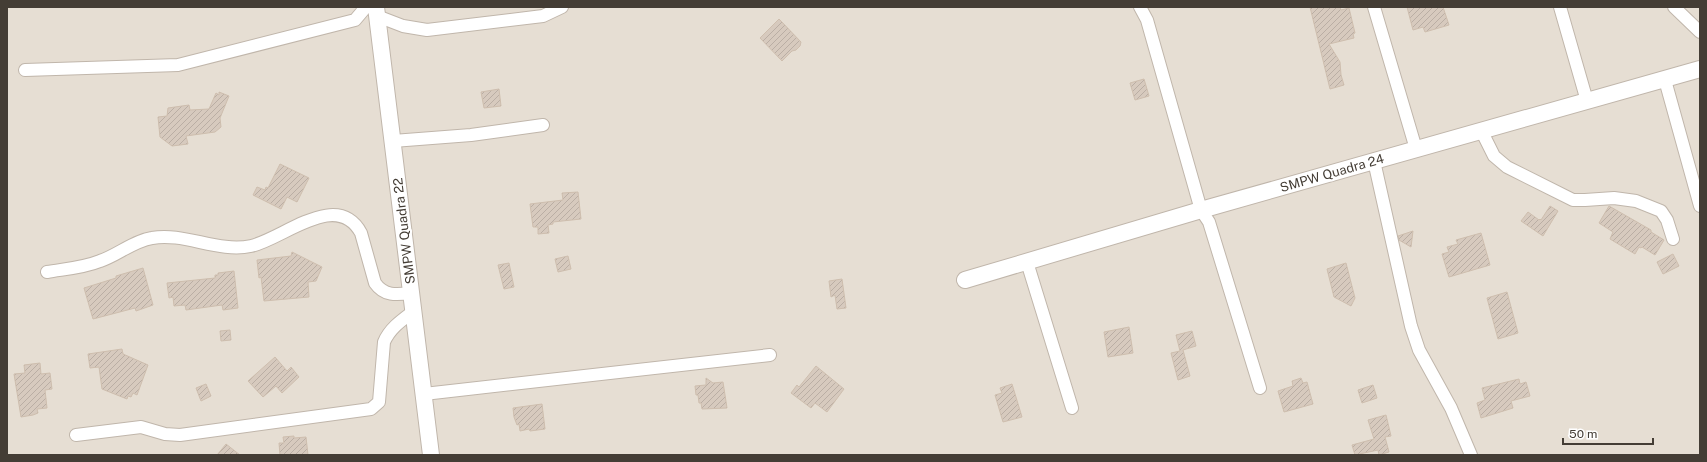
<svg xmlns="http://www.w3.org/2000/svg" width="1707" height="462" font-family="'Public Sans',sans-serif">
	<defs>
		<pattern id="building-hatch" width="6" height="6" patternUnits="userSpaceOnUse"><rect width="6" height="6" fill="#d7cabe"/><path d="M-1 1l2-2M0 6l6-6M5 7l2-2" fill="none" stroke="#baaea4"/></pattern>
	</defs>
	<rect width="100%" height="100%" fill="#f2ede5"/>
	<!-- residential -->
	<path fill="#e6ded3" d="M7 7H1700V455H7Z"/>
	<!-- building -->
	<path fill="url(#building-hatch)" stroke="#cebeae" d="M1310 7H1340L1341 10 1349 8 1355 33 1353 34 1354 38 1329 44 1340 62 1341 75 1344 85 1330 89Z
		M1407 7H1443L1449 25 1425 32 1423 27 1413 30Z
		M779 19 801 42 800 46 796 50 792 51 782 61 760 38Z
		M1144 79 1149 96 1135 100 1130 83Z
		M499 89 501 106 484 108 481 92Z
		M219 92 229 96 220 118 221 127 215 132 186 136 188 144 172 146 160 137 158 117 167 116 168 108 189 105 190 110 209 109 216 93 219 95Z
		M280 164 309 178 297 202 287 197 281 209 253 195 257 187 265 190 266 187 268 188Z
		M578 192 581 219 553 222V224L548 225 549 233 538 234V227H533L530 204 563 200 562 193Z
		M1550 206 1558 211 1543 236 1521 221 1528 212 1539 220 1540 219 1541 220Z
		M1609 206 1651 230V232L1664 240 1655 255 1642 247 1641 248 1639 247 1635 254 1610 239 1613 232 1599 223Z
		M1413 231 1411 247 1399 240 1398 236Z
		M1481 233 1490 265 1449 277 1442 254 1449 252 1447 247 1458 244 1456 240Z
		M292 252 322 267 316 281 308 282 309 297 264 301 261 277 259 278 257 260 291 256Z
		M1673 254 1679 266 1663 274 1657 262Z
		M568 256 571 269 558 272 555 259Z
		M509 263 514 287 504 289 498 265Z
		M1346 263 1355 298 1351 306 1334 297 1327 269Z
		M143 268 153 305 136 311 135 308 93 319 84 288 116 278V276Z
		M234 271 238 308 223 310 222 305 186 310 185 305 174 306 173 297 169 298 167 283 215 278V275H218V273Z
		M842 279 846 308 837 309 835 295 831 297 829 281Z
		M1507 292 1518 333 1498 339 1487 298Z
		M1129 327 1133 353 1108 357 1104 332Z
		M230 330 231 340 221 341 220 331Z
		M1192 331 1196 346 1183 350 1190 376 1178 380 1171 353 1180 351 1176 335Z
		M122 349 123 354 148 365 137 395 133 393 131 397 128 396 127 399 102 389 99 367 90 368 88 354Z
		M275 357 287 371 291 367 299 377 282 393 276 386 263 397 248 381Z
		M40 363 41 374 50 373 52 389 45 390 47 408 37 409 38 413 33 415 21 417 14 374 25 373 24 365Z
		M816 366 844 389 827 412 815 403 811 408 791 393 797 385 799 387Z
		M706 378 713 383 723 382 727 408 702 409 701 403H699L698 395H696L695 386 706 385Z
		M1301 378 1303 383 1307 382 1313 404 1284 412 1278 391 1293 386 1292 381Z
		M1519 379 1520 384 1526 382 1530 396 1511 401 1513 408 1481 418 1477 403 1485 400 1482 388Z
		M206 384 211 396 201 401 196 388Z
		M1012 384 1022 417 1003 422 995 395 1002 393 1000 388Z
		M1373 385 1377 398 1362 403 1358 390Z
		M542 404 545 429 530 431 529 429 520 431 519 424 517 425 514 417 513 408Z
		M1386 415 1391 436 1385 437 1389 452 1379 455 1378 450 1355 455 1352 445 1374 439 1368 420Z
		M294 436V438L306 437 308 455H280L279 443H284L283 437Z
		M226 444 240 455H217Z"/>
	<g fill="none" stroke-linecap="round" stroke-linejoin="round">
		<defs>
			<path id="minor" d="M1140 7 1147 20 1201 210 1209 222 1260 388
				M1374 7 1416 149
				M1560 7 1587 101
				M1674 7 1700 32
				M377 16 403 26 427 30 543 16 562 7
				M25 70 178 65 355 20 366 7
				M1665 80 1700 206
				M1481 130 1494 156 1507 167 1573 200H1585L1614 198 1636 201 1661 211 1667 220 1673 239
				M393 141 471 135 543 125
				M1374 161 1411 326 1419 350 1451 408 1471 455
				M1027 262 1072 408
				M47 272C64 269 83 268 100 261 118 255 133 241 152 238 184 232 218 253 251 246 283 239 337 189 361 233L375 283C384 296 396 295 411 293
				M424 394 770 355
				M76 435 141 427 165 434 180 435 371 409 379 402 384 342C390 328 402 320 414 311"/>
			<path id="tertiary" d="M376 7 431 455
				M965 280 1201 210 1700 69"/>
		</defs>
		<!-- minor casing -->
		<use href="#minor" stroke="#c0b6ab" stroke-width="14"/>
		<!-- tertiary casing -->
		<use href="#tertiary" stroke="#c0b6ab" stroke-width="18"/>
		<!-- minor -->
		<use href="#minor" stroke="#fff" stroke-width="12"/>
		<!-- tertiary -->
		<use href="#tertiary" stroke="#fff" stroke-width="16"/>
	</g>
	<g text-anchor="middle" dominant-baseline="central" stroke-width="4" stroke-linejoin="round" paint-order="stroke">
		<!-- street labels -->
		<g font-size="13" fill="#443d35" stroke="#fff">
			<text transform="translate(1332 173) rotate(-16)">SMPW Quadra 24</text>
			<text transform="translate(404 231) rotate(-97)">SMPW Quadra 22</text>
		</g>
	</g>
	<!-- border -->
	<rect width="1707" height="462" fill="none" stroke="#443d35" stroke-width="16"/>
	<!-- scale -->
	<path d="M1563 438v6h90v-6" fill="none" stroke="#443d35" stroke-width="2"/>
	<text x="1569" y="438" font-size="12" fill="#443d35" stroke="#ffffff" stroke-width="3" paint-order="stroke">50 m</text>
</svg>
